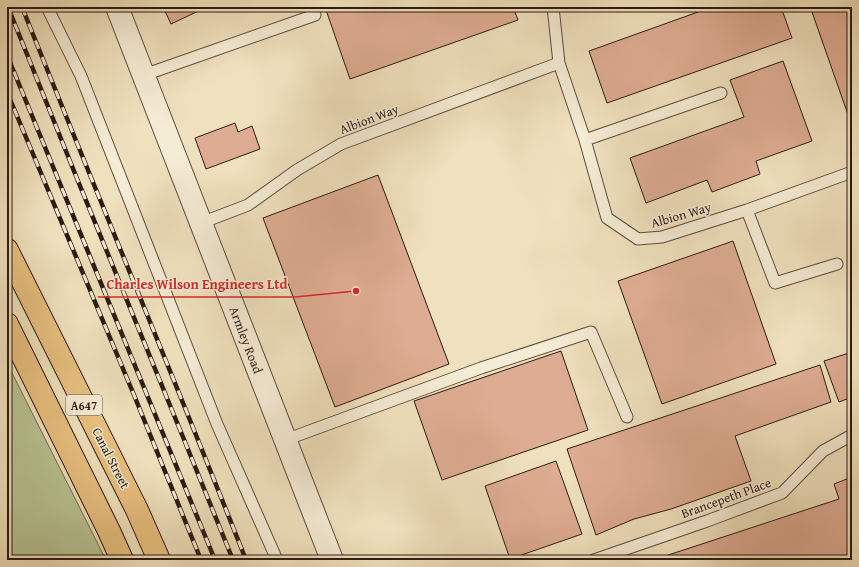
<svg xmlns="http://www.w3.org/2000/svg" width="859" height="567" font-family="'Gentium Book Plus',serif">
	<rect width="100%" height="100%" fill="#f0e1be"/>
	<filter id="stains"><feTurbulence type="fractalNoise" baseFrequency=".005" numOctaves="4"/><feColorMatrix values="0 0 0 0 .2 0 0 0 0 .09 0 0 0 0 .02 0 0 0 .5 -.17"/></filter>
	<radialGradient id="worn" r=".72"><stop offset=".6" stop-color="#630" stop-opacity="0"/><stop offset="1" stop-color="#630" stop-opacity=".3"/></radialGradient>
	<!-- green -->
	<path fill="#b8c393" stroke="#726f52" d="M7 363 106 560H7Z"/>
	<!-- building -->
	<path fill="#deac92" stroke="#2c1b12" d="M163 7H207L171 24Z
		M325 7H513L518 20 350 79Z
		M712 7H781L792 38 607 103 589 51Z
		M828 7H852V126L812 12Z
		M783 61 812 141 756 161 760 174 712 192 707 180 646 203 630 158 744 117 730 80Z
		M235 123 238 132 252 126 260 149 206 169 195 138Z
		M378 175 449 364 335 407 263 218Z
		M733 241 776 364 662 404 618 281Z
		M561 351 588 430 442 480 414 401Z
		M852 352V397L839 402 824 361Z
		M820 365 831 402 735 436 751 481 671 509 634 519 596 535 567 449Z
		M556 461 582 534 510 559 485 486Z
		M852 477V560H653L839 499 834 484Z"/>
	<g fill="none" stroke-linecap="round" stroke-linejoin="round">
		<defs>
			<path id="lane" d="M47 7 81 76 217 424 277 560
				M559 63 585 140 607 218 638 239 662 237 747 210 852 172
				M144 75 315 15
				M585 140 721 93
				M747 210 775 283 837 264
				M201 223 248 205 297 170 341 144 559 63 553 7
				M285 440 481 368 591 332 627 417
				M594 560 707 521 782 493 823 451 852 435"/>
			<path id="street" d="M117 7 332 560"/>
			<path id="primary" d="M7 250 137 510 159 560
				M7 324 109 531 122 560"/>
		</defs>
		<!-- lane casing -->
		<use href="#lane" stroke="#5d4c3d" stroke-width="13"/>
		<!-- street casing -->
		<use href="#street" stroke="#5d4c3d" stroke-width="24"/>
		<!-- primary casing -->
		<use href="#primary" stroke="#2c1b12" stroke-width="24"/>
		<!-- lane -->
		<use href="#lane" stroke="#f5ecd5" stroke-width="11"/>
		<!-- street -->
		<use href="#street" stroke="#f5ecd5" stroke-width="22"/>
		<!-- primary -->
		<use href="#primary" stroke="#e8c07f" stroke-width="22"/>
		<defs>
			<path id="rail" d="M8 7 78 181 183 437 233 560
				M22 7C96 192 173 375 246 560
				M7 55 215 560
				M7 92 134 395 201 560"/>
		</defs>
		<!-- rail casing -->
		<use href="#rail" stroke="#2c1b12" stroke-width="4.5"/>
		<!-- rail -->
		<use href="#rail" stroke="#f5ecd5" stroke-width="3" stroke-dasharray="9" stroke-linecap="butt"/>
	</g>
	<g text-anchor="middle" dominant-baseline="central" stroke-width="3" stroke-linejoin="round" paint-order="stroke">
		<!-- shield labels -->
		<rect fill="#f5ecd5" stroke="#685a4c" stroke-width="1" x="66" y="395" width="36" height="20" rx="3"/>
		<g font-size="12" font-weight="bold" fill="#2c1b12">
			<text x="84" y="405">A647</text>
		</g>
		<!-- street labels -->
		<g font-size="13" fill="#2c1b12" stroke="#f5ecd5">
			<text transform="translate(369 119) rotate(-21)">Albion Way</text>
			<text transform="translate(681 215) rotate(-16)">Albion Way</text>
			<text transform="translate(246 340) rotate(69)">Armley Road</text>
			<text transform="translate(111 458) rotate(63)">Canal Street</text>
			<text transform="translate(726 498) rotate(-20)">Brancepeth Place</text>
		</g>
	</g>
	<!-- callouts -->
	<path fill="none" stroke="#d62828" stroke-width="1.5" d="M356 291L295 297H98"/>
	<circle fill="#d62828" stroke="#f5ecd5" stroke-width="1.5" cx="356" cy="291" r="4"/>
	<g font-size="14" text-anchor="middle" font-weight="bold" fill="#d62828" stroke="#f5ecd5" stroke-width="3" stroke-linejoin="round" paint-order="stroke">
		<text x="197" y="289">Charles Wilson Engineers Ltd</text>
	</g>
	<!-- margin -->
	<rect width="859" height="567" fill="none" stroke="#f0e1be" stroke-width="24"/>
	<rect x="8" y="8" width="843" height="551" fill="none" stroke="#2c1b12" stroke-width="2"/>
	<rect x="12" y="12" width="835" height="543" fill="none" stroke="#2c1b12"/>
	<rect width="100%" height="100%" filter="url(#stains)"/>
	<rect width="100%" height="100%" fill="url(#worn)"/>
</svg>
